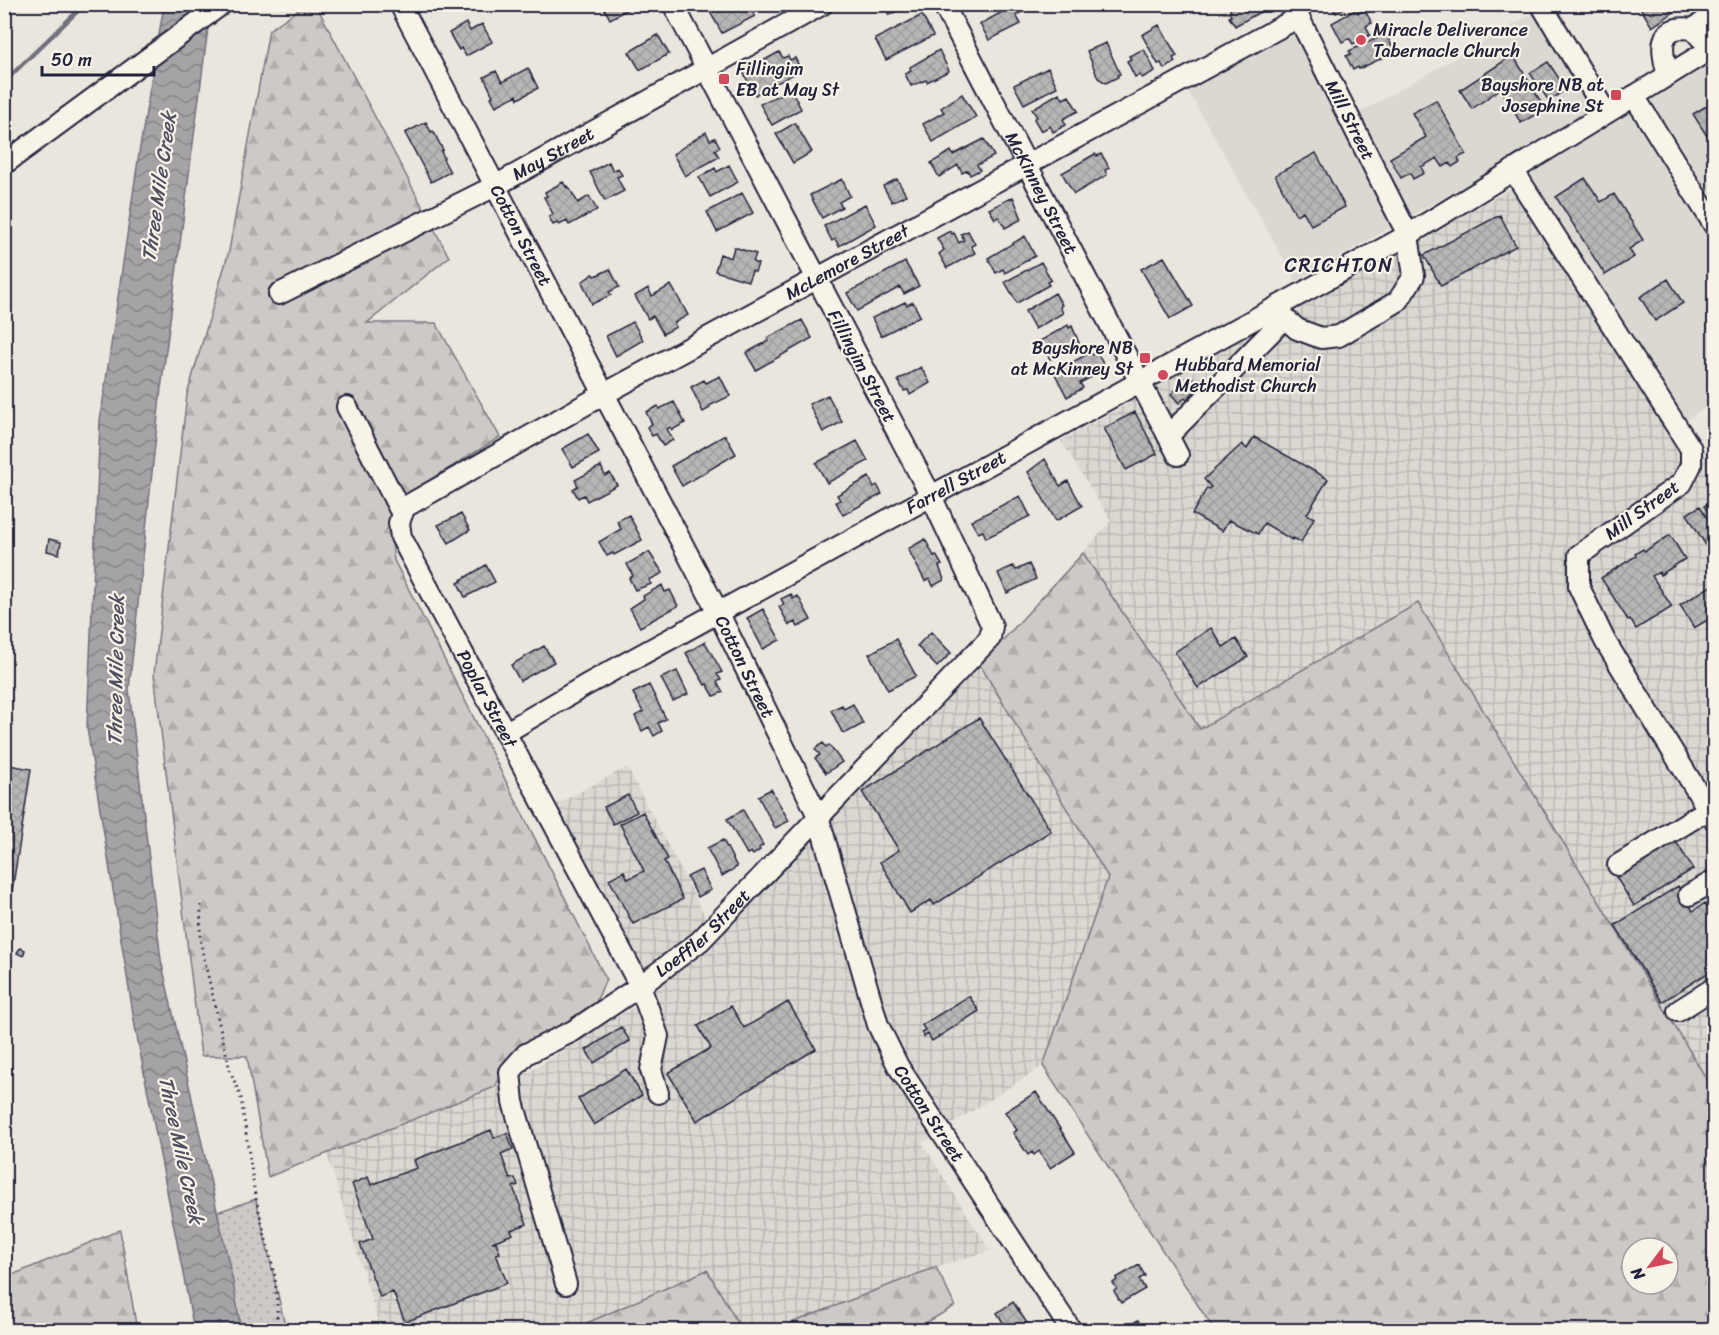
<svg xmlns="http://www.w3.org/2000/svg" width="1719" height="1335" font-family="Sriracha,sans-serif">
	<defs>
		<pattern id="industrial-grid" width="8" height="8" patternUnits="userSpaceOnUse" patternTransform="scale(1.5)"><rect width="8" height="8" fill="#dbd8d2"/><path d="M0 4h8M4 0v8" fill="none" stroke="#bcb9b5"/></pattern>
		<pattern id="grass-dots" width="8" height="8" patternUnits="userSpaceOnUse" patternTransform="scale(1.5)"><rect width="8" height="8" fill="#cdc9c6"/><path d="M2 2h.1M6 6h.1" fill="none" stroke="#b0acab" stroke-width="1.8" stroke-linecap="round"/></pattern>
		<pattern id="forest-firs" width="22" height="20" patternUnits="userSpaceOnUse" patternTransform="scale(1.5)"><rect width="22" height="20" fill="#cdc9c6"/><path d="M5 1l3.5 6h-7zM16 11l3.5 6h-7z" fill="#b0acab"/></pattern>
		<pattern id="water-waves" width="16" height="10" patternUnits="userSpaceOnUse" patternTransform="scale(1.5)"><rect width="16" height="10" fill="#a6a3a6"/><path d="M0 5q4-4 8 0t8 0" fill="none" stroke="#878488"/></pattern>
		<pattern id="building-cross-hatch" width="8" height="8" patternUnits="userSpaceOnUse" patternTransform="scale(1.5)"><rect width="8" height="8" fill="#b8b6b5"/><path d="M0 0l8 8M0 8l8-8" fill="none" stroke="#9e9c9d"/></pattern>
	</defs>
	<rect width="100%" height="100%" fill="#eae6de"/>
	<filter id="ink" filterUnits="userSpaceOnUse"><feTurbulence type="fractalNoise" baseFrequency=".0167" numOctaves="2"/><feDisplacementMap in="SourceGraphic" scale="12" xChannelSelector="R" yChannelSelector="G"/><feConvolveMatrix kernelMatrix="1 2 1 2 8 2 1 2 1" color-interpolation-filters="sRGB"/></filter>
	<g filter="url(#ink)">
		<!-- built -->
		<path fill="#dbd8d2" d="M1537 11 1608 127 1714 61V205L1699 215 1714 241V402L1686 420 1517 156 1296 281 1187 89 1296 30 1345 121Z"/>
		<!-- industrial -->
		<path fill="url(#industrial-grid)" d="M1530 178 1714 465V1091L1418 603 1199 729 1083 553 1111 521 1061 441Z
			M980 665 1108 877 1043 1066 922 1143 990 1251 936 1267 774 1330H742L707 1270 571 1330H381L327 1154 527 1073 656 993 557 804 627 767 716 937Z"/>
		<!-- grass -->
		<path fill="url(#grass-dots)" stroke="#787680" stroke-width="1.5" d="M256 1199 286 1330H241L217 1212Z"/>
		<!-- forest -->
		<path fill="url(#forest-firs)" stroke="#787680" stroke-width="1.5" fill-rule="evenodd" d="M305 5H316L449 257 367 323H436L500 437 404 496 389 517 394 560 606 979 593 1009 513 1054 495 1087 268 1177 247 1056H201L154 674 187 395 229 251 269 30Z
			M1083 553 1200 729 1418 603 1714 1091V1330H1214L1043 1066 1108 877 980 665ZM1632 1248H1668V1284H1632Z
			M120 1230 137 1330H5V1278Z
			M936 1267 955 1306 914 1330H773Z
			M707 1270 742 1330H571Z"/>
		<!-- water -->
		<path fill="url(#water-waves)" stroke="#716f7b" stroke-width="1.5" d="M164 5H211L160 397 129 689 161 960 233 1282 241 1330H194L135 1026 87 728 100 421 139 153Z"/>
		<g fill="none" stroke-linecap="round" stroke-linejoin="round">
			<!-- stream -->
			<path stroke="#716f7b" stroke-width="4.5" d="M4 82 85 4"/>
		</g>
		<!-- building -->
		<path fill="url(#building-cross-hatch)" stroke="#22223b" stroke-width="1.5" d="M602 4H637L610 19Z
			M725 4H748L755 16 722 33 710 12Z
			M883 4H910L889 15Z
			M971 4H986L975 10Z
			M1017 4H1025L1028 9 1016 15 1021 24 989 40 980 24Z
			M1235 4H1267L1269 7 1235 26 1229 17 1231 16 1229 12 1231 11 1229 7Z
			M1326 4H1351L1336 13 1332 7 1328 9Z
			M1638 4H1669L1674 12 1652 27Z
			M1689 4H1707L1698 10 1697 7 1692 9Z
			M1357 9 1359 13 1365 10 1368 16 1372 23 1366 26 1370 35 1353 44 1349 38 1342 42 1332 23Z
			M922 15 933 36 886 60 875 39Z
			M466 23 470 31 482 24 492 42 466 56 461 48 459 50 449 33Z
			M1159 25 1177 56 1173 58 1175 62 1164 69 1161 63 1158 64 1142 35Z
			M1386 34 1394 50 1390 52 1391 54 1359 69 1358 67 1353 70 1346 56 1351 54 1349 51Z
			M658 35 669 54 640 70 629 52Z
			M1106 43 1120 74 1117 75 1118 77 1106 83 1098 78 1087 51Z
			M1144 49 1155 71 1142 78 1140 75 1135 77 1127 61 1131 59 1129 56Z
			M939 50 949 71 927 82 926 80 911 86 905 74 911 71 910 67Z
			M779 52 783 58 788 56 790 60 795 58 801 70 755 95 743 72Z
			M1513 55 1545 109 1521 123 1500 89 1472 109 1460 90Z
			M1548 62 1566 89 1549 101 1530 73Z
			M528 68 538 88 518 99 517 95 496 106 491 97 493 96 484 77 496 71 502 82Z
			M1048 68 1057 87 1024 104 1014 85Z
			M791 89 801 109 772 125 760 104Z
			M1059 93 1063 99 1069 96 1078 111 1063 119 1066 125 1053 132 1050 126 1041 131 1034 119 1037 117 1032 109Z
			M962 94 976 117 933 142 923 124 944 112 941 108Z
			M1436 100 1466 154 1458 158 1460 162 1452 167 1450 163 1443 167 1437 158 1421 167 1424 173 1413 179 1410 173 1401 178 1390 158 1426 137 1412 113Z
			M1711 103 1714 107V166L1706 152 1714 147 1693 114Z
			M426 122 431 132 433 131 443 150 441 151 444 158 443 159 450 172 431 182 405 133Z
			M795 123 812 152 793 163 776 134Z
			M706 132 710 140 715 138 720 147 715 150 719 157 685 176 673 154Z
			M984 139 994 156 977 165 980 170 970 175 968 170 962 173 958 165 939 177 931 163 951 151 953 155Z
			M1316 153 1345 207 1311 225 1303 211 1296 215 1275 175Z
			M1095 154 1097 156 1101 154 1105 160 1109 168 1105 170 1107 175 1074 194 1062 173Z
			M609 162 613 171 618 168 622 175 617 177 624 191 605 201 590 172Z
			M729 165 738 182 710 197 699 177 715 168 717 172Z
			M1585 178 1601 202 1614 194 1643 240 1629 249 1634 257 1605 275 1556 197Z
			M842 179 850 196 839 202 842 207 822 218 810 195Z
			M897 179 906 195 892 202 883 186Z
			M563 182 566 187 568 186 578 203 589 196 597 210 569 225 567 221 559 225 557 223 553 225 549 217 553 214 544 197 547 196 545 192Z
			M742 193 753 213 717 232 707 212Z
			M1013 197 1022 219 1005 228 999 217 995 219 989 209Z
			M865 204 876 225 839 246 835 239 832 241 824 226Z
			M1500 215 1516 246 1441 286 1424 255Z
			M950 231 952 234 954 233 959 243 964 240 961 234 968 231 975 244 971 246 975 253 947 268 939 254 944 250 937 238Z
			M1025 236 1035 256 1005 273 1003 269 996 273 988 258Z
			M734 247 756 254 753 262 758 264 755 272 752 271 748 281 715 271 720 254 731 258Z
			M1164 257 1193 306 1170 319 1141 269Z
			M905 262 919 286 904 294 900 287 857 311 847 293Z
			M1041 262 1051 280 1047 282 1049 285 1017 303 1005 282Z
			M610 269 619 287 609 292 611 295 592 304 582 282 593 274 595 276Z
			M1668 279 1683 303 1655 321 1640 297Z
			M671 285 688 315 674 323 676 327 663 334 653 316 648 319 635 296 648 288 652 296Z
			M1055 293 1062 305 1060 307 1063 313 1035 329 1025 311Z
			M905 302 907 305 913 302 920 316 881 336 872 318Z
			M802 320 812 338 756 370 746 353 768 341 767 338Z
			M633 322 643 340 616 356 606 336Z
			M1068 325 1069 328 1072 326 1079 343 1050 359 1040 341Z
			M1091 352 1092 355 1097 353 1106 369 1080 383 1083 388 1067 397 1054 372Z
			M921 367 930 383 910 395 908 390 904 391 898 380Z
			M720 376 730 396 709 406 710 408 703 412 691 387 704 380 706 383Z
			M1191 377 1200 386 1188 398 1186 399 1185 398 1179 403 1171 394Z
			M828 395 842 422 823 432 809 404Z
			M674 402 685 423 672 430 671 427 667 429 673 440 663 446 656 434 652 436 647 427 652 424 646 412 658 406 659 409Z
			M1135 412 1157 454 1126 470 1104 428Z
			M588 434 599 453 573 467 562 449Z
			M725 435 736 454 682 486 671 466Z
			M1254 437 1328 479 1307 514 1314 518 1301 542 1293 538 1292 540 1264 523 1258 534 1229 520 1222 531 1192 514 1207 488 1209 489 1211 487 1204 479 1242 444 1247 449Z
			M857 441 868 461 827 483 816 463Z
			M1045 459 1060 486 1068 481 1082 506 1056 521 1028 472Z
			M601 466 605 476 610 473 617 485 587 501 584 495 578 498 573 489 578 486 575 480Z
			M869 477 874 487 877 485 882 494 843 515 836 502 840 500 837 495Z
			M1020 496 1030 516 986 538 983 531 978 533 971 521Z
			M1713 500H1714V523L1704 506Z
			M1700 506 1714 529V559L1687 514Z
			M461 514 470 530 449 543 438 525Z
			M629 515 642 540 614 555 613 553 607 556 599 542 621 529 617 521Z
			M1670 535 1685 559 1660 575 1659 572 1652 576 1672 607 1636 629 1630 619 1628 620 1601 578 1636 556 1635 554 1643 549 1645 551Z
			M49 539 61 542 59 554 47 551Z
			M925 539 934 556 936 555 942 565 939 566 944 580 933 586 930 579 925 581 908 549Z
			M649 552 663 573 649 580 651 584 635 590 629 578 633 576 627 564Z
			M1029 564 1036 579 1007 593 998 573 1013 566 1016 570Z
			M486 565 495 582 465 597 458 583 462 581 461 580Z
			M1714 584V616L1694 628 1680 605Z
			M662 585 665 592 670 590 678 606 640 627 630 608 644 599 643 596Z
			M791 594 793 599 798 596 811 620 798 627 795 622 789 625 779 607 784 604 781 599Z
			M763 609 780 640 763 649 747 618Z
			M1211 628 1223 647 1236 639 1248 657 1198 688 1175 652Z
			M931 632 951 653 937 667 917 646Z
			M896 639 916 676 888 690 869 654Z
			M705 642 722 672 717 674 721 680 717 682 723 692 714 696 707 684 705 685 686 653Z
			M544 646 554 662 520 681 511 665Z
			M677 671 688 694 673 701 661 678Z
			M649 685 666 719 658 723 662 731 654 736 649 727 642 731 635 716 643 712 633 693Z
			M853 704 863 724 846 733 842 732 831 710 842 705 844 709Z
			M979 718 1051 831 934 905 931 900 910 913 880 862 899 850 862 792Z
			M823 743 826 747 829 745 842 762 826 773 815 758 820 755 815 749Z
			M4 764 31 769 9 911H4Z
			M771 789 789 821 775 828 758 796Z
			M628 795 637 812 613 824 604 807Z
			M743 810 763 845 759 848 760 850 753 855 751 852 747 854 727 819Z
			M643 812 668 859 664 861 683 899 633 924 609 879 624 871 628 879 644 871 620 824Z
			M723 840 737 867 722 876 707 848Z
			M1675 840 1693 869 1634 906 1616 877Z
			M701 870 711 890 698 897 687 877Z
			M1678 886 1693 911 1705 903 1713 916 1714 915V969L1662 1002 1615 925Z
			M20 948 25 950 23 956 17 953Z
			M969 996 979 1011 932 1041 928 1034 924 1037 921 1032 925 1030 922 1025Z
			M788 1002 816 1049 697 1121 668 1073 711 1048 698 1026 731 1006 744 1028Z
			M621 1027 630 1041 594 1063 586 1050Z
			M626 1069 642 1095 594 1125 578 1099Z
			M1036 1092 1075 1152 1050 1168 1039 1151 1034 1155 1032 1152 1028 1155 1013 1133 1017 1130 1005 1112Z
			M491 1130 494 1138 507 1133 513 1149 501 1154 510 1179 515 1178 518 1185 513 1187 527 1224 511 1230 513 1234 492 1242H496L500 1253 496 1254 507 1283 405 1322 393 1292 380 1297 360 1244 373 1239 352 1184 368 1177 371 1185 400 1174 417 1168 414 1160Z
			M1139 1265 1145 1276 1139 1279 1145 1289 1121 1303 1114 1291 1117 1289 1113 1283 1117 1280 1116 1278Z
			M1013 1302 1029 1326 1023 1330H1008L997 1313Z
			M1138 1320 1145 1330H1121L1127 1327Z"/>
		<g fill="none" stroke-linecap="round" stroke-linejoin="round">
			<defs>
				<g id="minor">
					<path id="s1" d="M400 4 718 612 818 816 878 1025 898 1066 1071 1330"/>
					<path id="s2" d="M943 4 1178 455"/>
					<path d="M1541 4 1606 113"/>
					<path d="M1701 38 1693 29 1714 15"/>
					<path d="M1668 75C1661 51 1656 23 1693 29"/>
					<path d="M1634 96 1714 225"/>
					<path d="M4 164 222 4"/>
					<path d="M1513 170 1691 449V465L1682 483 1579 555V587L1605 641 1714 819"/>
					<path id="s3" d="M279 294 495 186 823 4"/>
					<path d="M1277 307 1281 315 1297 329 1321 338 1339 336 1398 301 1414 276 1408 235 1292 4"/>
					<path id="s4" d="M347 407 402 514 399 523 401 537 640 986 658 1036 651 1070 658 1093"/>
					<path d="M1168 436 1276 327 1281 315"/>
					<path id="s5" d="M402 514 405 507 604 394 1299 17"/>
					<path id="s6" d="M505 733 586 685 1408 235 1714 47"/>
					<path d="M1618 865 1709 809"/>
					<path d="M1689 895 1714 881"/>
					<path d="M1678 1011 1714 988"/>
					<path id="s7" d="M566 1284 513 1102 510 1072 526 1054 573 1031 640 986 700 941 990 638 992 626 931 496 673 4"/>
				</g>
			</defs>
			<!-- minor casing -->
			<use href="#minor" stroke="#22223b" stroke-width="24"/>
			<!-- path -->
			<path stroke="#22223b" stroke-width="3" stroke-dasharray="1.5 4.5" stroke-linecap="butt" d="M201 905 200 938 203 954 230 1070 241 1098 255 1195 275 1276 277 1304V1330"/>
			<!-- minor -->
			<use href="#minor" stroke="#f7f3e8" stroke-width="20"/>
		</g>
	</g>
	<!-- markers -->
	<g fill="#d1495b" stroke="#f7f3e8" stroke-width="2">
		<circle cx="1361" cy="40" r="6"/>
		<rect x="718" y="73" width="12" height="12" rx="3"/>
		<rect x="1610" y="89" width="12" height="12" rx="3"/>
		<rect x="1139" y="352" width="12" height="12" rx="3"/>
		<circle cx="1163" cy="375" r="6"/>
	</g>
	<g text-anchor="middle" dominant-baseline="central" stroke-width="4.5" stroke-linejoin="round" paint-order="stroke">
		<!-- poi labels -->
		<g font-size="18" fill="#22223b" stroke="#f7f3e8" text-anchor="start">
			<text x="1373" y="30">Miracle Deliverance<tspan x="1373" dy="21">Tabernacle Church</tspan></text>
			<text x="736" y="69">Fillingim<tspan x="736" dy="21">EB at May St</tspan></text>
			<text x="1604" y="85" text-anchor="end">Bayshore NB at<tspan x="1604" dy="21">Josephine St</tspan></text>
			<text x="1133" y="348" text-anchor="end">Bayshore NB<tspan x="1133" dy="21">at McKinney St</tspan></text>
			<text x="1175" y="365">Hubbard Memorial<tspan x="1175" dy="21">Methodist Church</tspan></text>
		</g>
		<!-- street labels -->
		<g font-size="18" fill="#22223b" stroke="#f7f3e8">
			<text transform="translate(1350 120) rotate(63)">Mill Street</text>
			<text stroke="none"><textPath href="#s3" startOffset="308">May Street</textPath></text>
			<text stroke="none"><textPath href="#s2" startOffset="213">McKinney Street</textPath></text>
			<text stroke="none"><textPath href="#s1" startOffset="261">Cotton Street</textPath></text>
			<text stroke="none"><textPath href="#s5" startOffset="513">McLemore Street</textPath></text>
			<text transform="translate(862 366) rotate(62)">Fillingim Street</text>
			<text stroke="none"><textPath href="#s6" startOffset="516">Farrell Street</textPath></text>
			<text transform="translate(1642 510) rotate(-36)">Mill Street</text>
			<text stroke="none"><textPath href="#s1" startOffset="747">Cotton Street</textPath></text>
			<text stroke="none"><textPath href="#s4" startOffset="327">Poplar Street</textPath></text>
			<text stroke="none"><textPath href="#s7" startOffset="459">Loeffler Street</textPath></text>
			<text stroke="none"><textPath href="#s1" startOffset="1233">Cotton Street</textPath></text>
		</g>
		<!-- water labels -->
		<g font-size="20" font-style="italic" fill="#504f60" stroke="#f7f3e8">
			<text transform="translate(159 187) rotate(-82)">Three Mile Creek</text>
			<text transform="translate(116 670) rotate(-89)">Three Mile Creek</text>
			<text transform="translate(181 1150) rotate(78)">Three Mile Creek</text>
		</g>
		<!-- neighbourhood labels -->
		<g font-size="20" letter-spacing="1.5" fill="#22223b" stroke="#f7f3e8">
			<text x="1339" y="265">CRICHTON</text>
		</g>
	</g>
	<!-- margin -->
	<rect width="1719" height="1335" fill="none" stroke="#f7f3e8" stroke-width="24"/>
	<rect x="12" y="12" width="1695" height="1311" fill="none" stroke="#22223b" stroke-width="2" filter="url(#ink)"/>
	<!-- north arrow -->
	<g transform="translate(1650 1266) rotate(238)"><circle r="28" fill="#f7f3e8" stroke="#a29fa3" stroke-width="1.5"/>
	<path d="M0-4.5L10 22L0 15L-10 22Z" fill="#d1495b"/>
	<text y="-9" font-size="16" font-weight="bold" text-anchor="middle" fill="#22223b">N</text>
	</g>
	<!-- scale -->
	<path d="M42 66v9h112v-9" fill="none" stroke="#22223b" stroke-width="3"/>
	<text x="51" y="66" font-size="18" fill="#22223b" stroke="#f7f3e8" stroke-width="4.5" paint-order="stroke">50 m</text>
</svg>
